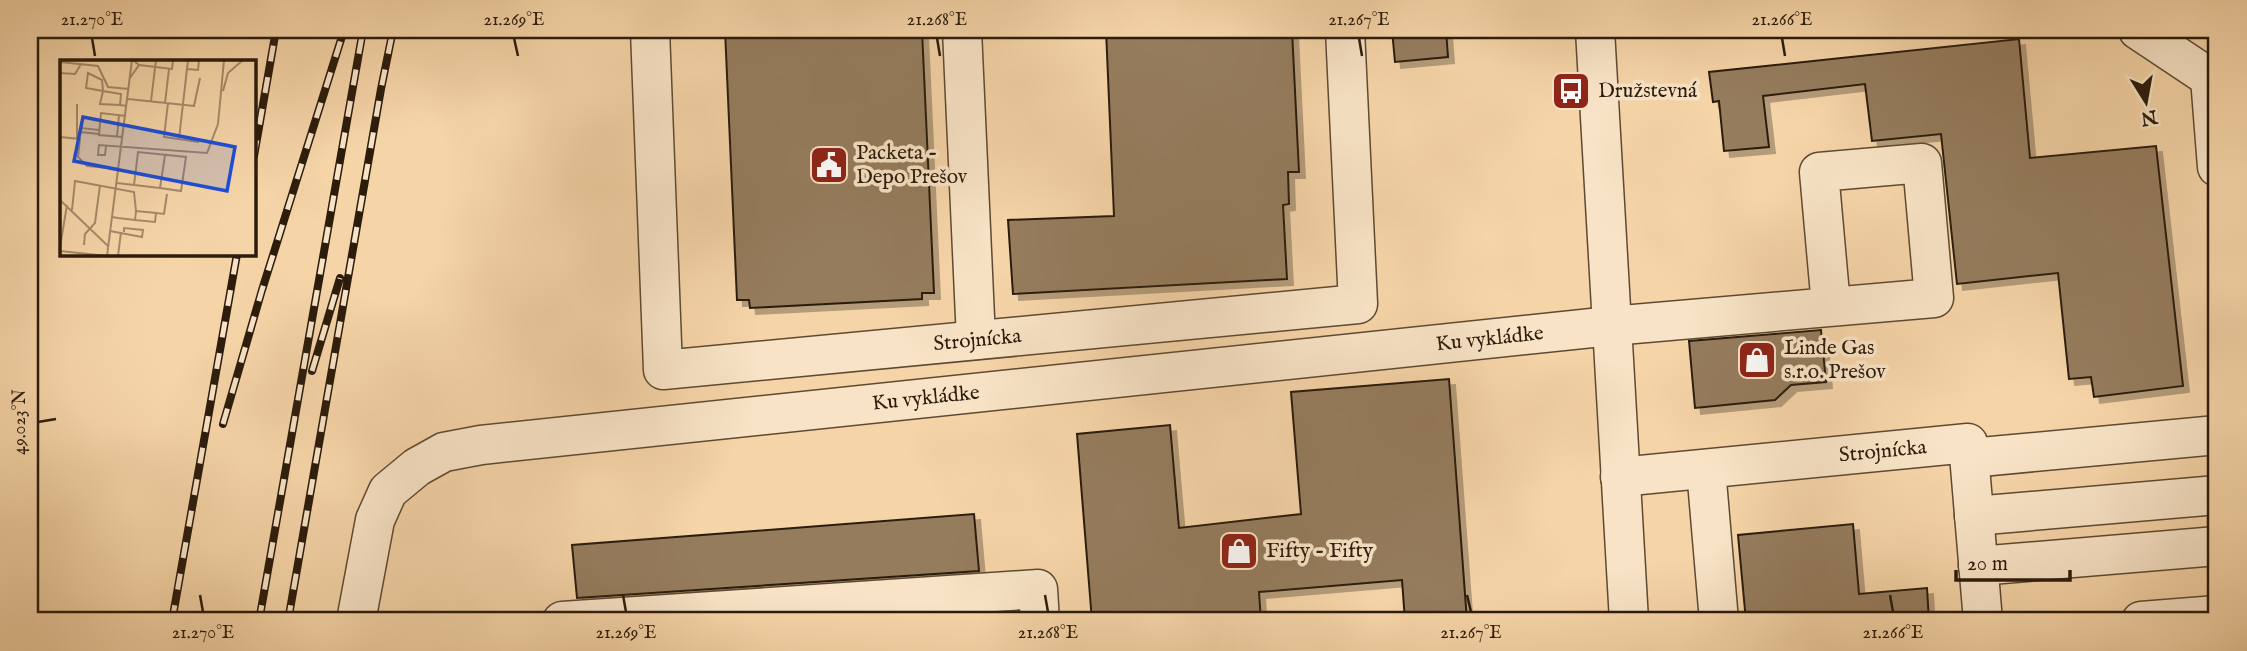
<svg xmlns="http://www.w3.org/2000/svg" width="2247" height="651" font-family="'IM FELL English',serif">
	<defs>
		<filter id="shadow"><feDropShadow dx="6" dy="6" stdDeviation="0" flood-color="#0004"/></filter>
	</defs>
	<rect width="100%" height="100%" fill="#f5d4a7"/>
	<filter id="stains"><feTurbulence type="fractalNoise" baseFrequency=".00286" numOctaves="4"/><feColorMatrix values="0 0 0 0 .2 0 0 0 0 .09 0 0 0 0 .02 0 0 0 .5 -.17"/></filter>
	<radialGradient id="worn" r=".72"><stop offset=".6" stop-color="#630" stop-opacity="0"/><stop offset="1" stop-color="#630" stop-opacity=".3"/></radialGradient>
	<!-- building -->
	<path fill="#957c5d" stroke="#2c1c0c" stroke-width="2" filter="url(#shadow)" d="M725 30H922L934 293H922V299L750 308 749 300H737Z
		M1106 30H1292L1299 172H1288L1289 204 1283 205 1287 279 1013 294 1008 220 1114 216Z
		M1392 30H1446L1448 57 1395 62Z
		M2019 39 2030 158 2156 146 2183 386 2094 397 2091 377 2069 379 2058 273 1957 284 1941 134 1872 141 1865 84 1763 96 1769 147 1724 151 1719 101 1713 102 1709 72Z
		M1821 330 1826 382 1791 385 1775 400 1695 408 1689 341Z
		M1449 379 1467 621H1405L1402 580 1259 592 1261 621H1092L1077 434 1170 425 1179 528 1301 514 1291 392Z
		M974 514 979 571 577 598 572 545Z
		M1853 524 1859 594 1927 588 1929 621H1746L1738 535Z"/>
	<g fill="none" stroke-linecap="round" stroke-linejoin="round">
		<defs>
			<g id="minor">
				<path id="s1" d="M650 30 663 370 1358 304 1345 30"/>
				<path d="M962 30 976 340"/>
				<path d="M1595 30 1629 621"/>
				<path d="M2138 30 2210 78 2217 167"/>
				<path d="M1970 458 2217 435"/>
				<path d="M1706 469 1719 621"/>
				<path id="s2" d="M1620 477 1968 443 1983 621"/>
				<path d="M1974 516 2217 495"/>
				<path d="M1978 566 2217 546"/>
				<path id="s3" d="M356 621 375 520 388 491 417 467 444 452 481 445 1611 326 1934 298 1922 163 1819 172 1831 306"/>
				<path d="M562 621 1038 589 1040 621"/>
				<path d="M2141 621 2217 615"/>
			</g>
		</defs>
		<!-- minor casing -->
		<use href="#minor" stroke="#5e4a33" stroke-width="41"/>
		<!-- minor -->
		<use href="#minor" stroke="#f8e3c6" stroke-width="38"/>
		<defs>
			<path id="rail" d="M254 156 276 30
				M312 371 340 278
				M223 424 262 290 344 30
				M172 621 237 254
				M259 621 363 30
				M288 621 381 89 393 30"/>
		</defs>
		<!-- rail casing -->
		<use href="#rail" stroke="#2c1c0c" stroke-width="8"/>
		<!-- rail -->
		<use href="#rail" stroke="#f8e3c6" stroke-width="5" stroke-dasharray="16" stroke-linecap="butt"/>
	</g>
	<!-- ticks -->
	<path fill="none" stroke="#2c1c0c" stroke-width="2.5" d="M92 38 95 56M514 38 518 56M937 38 940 56M1359 38 1362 56M1782 38 1785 56M38 422 56 419M200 595 203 612M623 595 626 612M1045 595 1048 612M1467 595 1471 612M1890 595 1893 612"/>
	<!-- icons -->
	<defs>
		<symbol id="bus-square" viewBox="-11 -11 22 22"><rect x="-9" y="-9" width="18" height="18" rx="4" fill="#8f2418" stroke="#f8e3c6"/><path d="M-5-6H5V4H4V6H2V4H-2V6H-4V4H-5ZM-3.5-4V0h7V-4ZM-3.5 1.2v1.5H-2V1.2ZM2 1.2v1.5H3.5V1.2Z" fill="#fff"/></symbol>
		<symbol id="civic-square" viewBox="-11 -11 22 22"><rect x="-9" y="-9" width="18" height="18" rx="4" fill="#8f2418" stroke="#f8e3c6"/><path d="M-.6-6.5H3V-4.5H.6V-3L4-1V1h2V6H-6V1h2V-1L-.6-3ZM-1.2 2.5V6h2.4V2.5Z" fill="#fff"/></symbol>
		<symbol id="shop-square" viewBox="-11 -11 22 22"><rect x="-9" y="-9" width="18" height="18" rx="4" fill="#8f2418" stroke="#f8e3c6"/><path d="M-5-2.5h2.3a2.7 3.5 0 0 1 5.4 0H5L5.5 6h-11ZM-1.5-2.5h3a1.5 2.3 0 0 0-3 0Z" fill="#fff"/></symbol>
	</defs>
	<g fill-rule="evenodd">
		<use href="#bus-square" x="1549" y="69" width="44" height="44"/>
		<use href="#civic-square" x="807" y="143" width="44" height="44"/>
		<use href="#shop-square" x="1735" y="338" width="44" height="44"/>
		<use href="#shop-square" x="1217" y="529" width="44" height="44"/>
	</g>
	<g text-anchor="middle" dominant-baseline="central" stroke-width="7" stroke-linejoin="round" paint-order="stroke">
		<!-- poi labels -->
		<g font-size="21" fill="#2c1c0c" stroke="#f8e3c6" text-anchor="start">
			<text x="1598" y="91">Družstevná</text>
			<text x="856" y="153">Packeta -<tspan x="856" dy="24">Depo Prešov</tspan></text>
			<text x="1784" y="348">Linde Gas<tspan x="1784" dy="24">s.r.o. Prešov</tspan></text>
			<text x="1266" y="551">Fifty - Fifty</text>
		</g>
		<!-- street labels -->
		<g font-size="21" fill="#2c1c0c" stroke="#f8e3c6">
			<text stroke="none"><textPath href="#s3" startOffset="1255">Ku vykládke</textPath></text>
			<text stroke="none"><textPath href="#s1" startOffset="656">Strojnícka</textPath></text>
			<text stroke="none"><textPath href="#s3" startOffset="688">Ku vykládke</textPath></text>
			<text stroke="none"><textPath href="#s2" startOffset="264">Strojnícka</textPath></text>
		</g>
	</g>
	<!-- overview -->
	<g transform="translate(60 60)">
		<rect width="196" height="196" fill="#f5d4a7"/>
		<path fill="none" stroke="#a58a69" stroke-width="2" d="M0 2 38 6 48 27 69 29M79 5 112 9 113 0M127 9 138 10 139 0M0 13 15 14 21 4M70 18 79 5 73 0M163 31 168 13 183 0M68 39 134 46 140 18M91 41 96 0M105 43 109 9M108 43 104 77 139 82M17 44V79M60 45 61 34 43 31 26 28 28 13 42 20 43 31 40 44 60 45 67 46M39 74 21 72V68L39 70M0 77 20 79 18 97 27 106 59 109M57 77 59 55M63 77 39 75 41 53 66 56M119 79 128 0M46 86 45 95H38L39 85 147 93 158 64 164 0M57 123 74 125 100 128 121 131 126 97 78 92 74 125M100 128 105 95M0 140 48 186M12 150 15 121 74 132 76 151M96 153 104 154 107 134M52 157 58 158 75 160 95 162 96 153 76 151 75 160M50 171 82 177 83 170 64 168V172M24 185 25 174 35 163 40 125M0 187 7 145M0 191 47 196 72 0M58 196 61 172"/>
		<path fill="#1d4ed8" fill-opacity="0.15" stroke="#1d4ed8" stroke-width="3.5" d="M23 57 175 87 167 131 14 101Z"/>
		<rect width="196" height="196" fill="none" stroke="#2c1c0c" stroke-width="3.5"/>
	</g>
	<!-- margin -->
	<rect width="2247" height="651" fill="none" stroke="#f5d4a7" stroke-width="77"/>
	<!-- north arrow -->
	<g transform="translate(2146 102) rotate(169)" stroke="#f8e3c6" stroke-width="5" paint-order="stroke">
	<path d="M0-5L12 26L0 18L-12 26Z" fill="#2c1c0c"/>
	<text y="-10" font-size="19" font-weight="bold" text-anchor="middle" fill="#2c1c0c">N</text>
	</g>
	<!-- scale -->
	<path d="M1956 570v10h114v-10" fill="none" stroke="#2c1c0c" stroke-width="3.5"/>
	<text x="1967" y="570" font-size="21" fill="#2c1c0c" stroke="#f8e3c6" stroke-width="5" paint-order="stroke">20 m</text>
	<rect x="38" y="38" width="2170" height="574" fill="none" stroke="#2c1c0c" stroke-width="2.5"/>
	<g font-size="18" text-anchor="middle" fill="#2c1c0c">
		<text x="92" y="25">21.270°E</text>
		<text x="514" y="25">21.269°E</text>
		<text x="937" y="25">21.268°E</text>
		<text x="1359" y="25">21.267°E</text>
		<text x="1782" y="25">21.266°E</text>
		<text transform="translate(19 422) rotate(-90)" y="6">49.023°N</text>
		<text x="203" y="638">21.270°E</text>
		<text x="626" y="638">21.269°E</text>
		<text x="1048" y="638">21.268°E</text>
		<text x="1471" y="638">21.267°E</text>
		<text x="1893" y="638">21.266°E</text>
	</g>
	<rect width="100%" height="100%" filter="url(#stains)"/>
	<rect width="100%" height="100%" fill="url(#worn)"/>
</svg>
